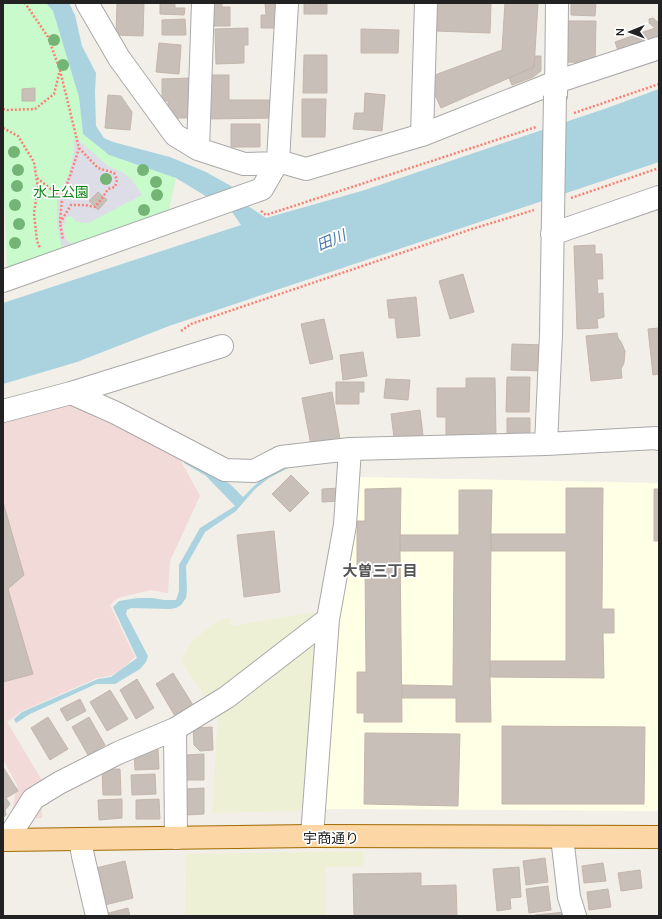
<svg xmlns="http://www.w3.org/2000/svg" width="662" height="919" font-family="Manrope,'Noto Sans JP',sans-serif">
	<rect width="100%" height="100%" fill="#f2efe9"/>
	<!-- commercial -->
	<path fill="#f2dad9" d="M71 400 175 450 200 496 170 561 168 593 151 590 118 598 110 605 135 657 121 670 110 676 97 678 20 712 7 722 43 782 42 818 10 820 17 785 3 759V419Z"/>
	<!-- education -->
	<path fill="#ffffe5" d="M357 477 659 483V811L320 809 333 625Z"/>
	<!-- farmland -->
	<path fill="#eef0d5" d="M313 612V621L209 702 181 661 192 641 217 621 230 617 231 626Z
		M317 637 303 811 212 813 218 710Z
		M363 851V866L325 867 326 916H185L186 854Z"/>
	<!-- park -->
	<path fill="#c8facc" d="M3 3H46L53 11 79 97 83 134 109 155 176 178 167 217 45 258 7 267 3 168Z"/>
	<!-- plaza -->
	<path fill="#dddde8" d="M77 139 108 166 122 172 132 180 142 195 88 223 77 222 71 216 67 217 63 227 66 239 73 248 61 252V243L57 225V201L56 193 60 192 69 174 74 149V140Z"/>
	<!-- water -->
	<path fill="#aad3df" d="M46 3H69L75 15 82 46 96 73 95 92 96 126 104 138 113 142 170 157 206 172 231 186 248 206 266 218 365 190 607 108 659 89V162L169 326 77 362 3 384V303L241 225 232 212 176 178 109 155 83 134 79 97 53 11Z
		M186 456 230 484 243 497 254 486 267 475 289 463 290 467 269 478 255 489 236 511 205 532 186 566 187 590 186 598 181 605 176 608 170 609 131 608 127 610 126 614 148 656 146 662 140 669 115 684H96L30 714 16 723 14 719 22 712 98 679 111 677 137 658 113 607 119 601 138 598H152L164 600H176L179 591V565L200 528 235 506 206 476 184 463Z"/>
	<!-- building -->
	<path fill="#c7bfb8" stroke="#c4b6ab" d="M117 3H144L143 36 116 35Z
		M160 3H175V8H185L184 15 160 14Z
		M208 3H222V7H230V26H207Z
		M265 3H276V28H261V15H266Z
		M304 3H327V14H304Z
		M437 3H491L490 33 436 31Z
		M505 3H538L534 67 441 108 434 93 435 75 502 50Z
		M571 3H596L595 16 571 15Z
		M653 18 659 23V42L620 56 615 42 655 28 649 23V19Z
		M185 19 186 35H162V20Z
		M568 21H596L595 63 567 62Z
		M248 28V45H244V63L216 64 215 29Z
		M361 29 399 30 398 53H361Z
		M159 43 181 45 179 74 156 72Z
		M304 55H327V93H303Z
		M535 56H541V71L533 77 512 85 509 78 534 67Z
		M207 75H229V100H272V118L208 119Z
		M191 78 192 99H188L189 118H172V111L168 112V101H162V79Z
		M35 88V101H22V89Z
		M365 93 385 95 382 131 353 129 355 113H364Z
		M108 95 121 96 132 112 130 130 105 128Z
		M302 99H326L325 137H302Z
		M231 124H260V147H231Z
		M98 192 107 200 98 210 89 201Z
		M595 245V254H602L603 279H597L598 294 603 293 604 317 597 319 598 328 577 329 574 246Z
		M463 274 474 312 450 319 439 281Z
		M416 297 420 336 397 338 395 318H389L387 300Z
		M324 319 333 359 310 364 301 324Z
		M659 328V374L653 375 648 329Z
		M617 333 618 338 621 342 625 351 624 363 621 369 622 378 591 381 586 336Z
		M512 344 545 345 544 371 511 370Z
		M363 352 367 376 343 380 340 355Z
		M507 377H530L529 412H506Z
		M466 378H495L496 438H446V417H437V388H466Z
		M386 379 410 380 408 400 384 398Z
		M336 382H364V392H359V404H336Z
		M332 392 340 439 311 445 302 398Z
		M420 410 423 435 394 438 391 414Z
		M507 418H530V432L526 435 507 436Z
		M291 475 309 493 290 512 272 494Z
		M339 488 340 501 322 502V489Z
		M401 488 400 551 402 722H364V713H357V672H366L365 565H357V521H365V489Z
		M566 488H603L602 609H614V633H603L604 678 490 677V661H566V551H491V534H566Z
		M654 489H659V541H654Z
		M459 490H492L491 534 490 677 491 722H456V698H402V685L453 686 454 551H400V535H459Z
		M3 502 24 575 8 589 33 674 3 682Z
		M274 531 280 592 244 597 237 535Z
		M173 673 193 705 175 716 156 684Z
		M137 679 154 708 136 719 120 690Z
		M110 690 128 719 107 731 90 702Z
		M80 699 86 711 67 721 60 709Z
		M48 717 68 749 50 760 31 728Z
		M89 717 105 745 88 755 72 727Z
		M502 726 645 727 644 804H502Z
		M212 727 213 750 200 751 194 745 193 728Z
		M365 733 460 734 458 806 364 804Z
		M158 749 159 769 135 770 134 750Z
		M204 754V780H186V755Z
		M3 767 18 791 6 798 10 804 5 810 6 815 3 818Z
		M102 769H120L121 795H103Z
		M155 774 156 794 132 795 131 775Z
		M204 788V814L186 815V789Z
		M122 799V818L99 820 98 800Z
		M159 799 160 819H136V800Z
		M545 858 548 882 526 885 523 861Z
		M125 861 133 898 105 905 96 868Z
		M603 863 606 881 584 883 582 866Z
		M519 867 521 897 510 898 511 909 497 911 493 869Z
		M640 870 642 888 621 891 618 873Z
		M421 873V886L456 885 457 916H354L353 874Z
		M548 886 551 910 529 913 526 889Z
		M608 889 611 907 589 910 587 892Z
		M128 908 130 916H106L105 914Z
		M565 912V916H535V915Z"/>
	<g fill="none" stroke-linecap="round" stroke-linejoin="round">
		<defs>
			<path id="minor" d="M87 3 119 58 175 135 198 149
				M203 3 198 149 244 164 277 163
				M556 95 557 3
				M422 135 426 3
				M278 161 287 3
				M552 234 659 197
				M3 281 262 189 278 161 306 169 422 135 556 82 659 48
				M71 393 222 346
				M3 411 71 393 116 413 225 470 254 471 281 457 350 449 546 444 656 438 659 439
				M546 444 551 334 553 216
				M175 729 176 838
				M312 836 328 619 345 525 350 449
				M562 837 569 897 575 916
				M80 839 83 856 97 916
				M7 840 33 799 59 783 118 753 175 729 227 697 328 619"/>
			<path id="major" d="M3 840 312 836 659 837"/>
		</defs>
		<!-- minor casing -->
		<use href="#minor" stroke="#a9a9a9" stroke-width="24"/>
		<!-- major casing -->
		<use href="#major" stroke="#a06b00" stroke-width="24"/>
		<!-- path -->
		<path stroke="#fa8072" stroke-width="2.5" stroke-dasharray="2 2" stroke-linecap="butt" d="M60 70 79 148 72 170 62 198 60 223 63 240
			M3 109 7 110 35 109 54 94 60 70 48 37 25 3
			M574 113 659 84
			M3 128 18 136 34 162 38 188 34 213 37 241 40 248
			M37 178 62 198
			M571 198 659 168
			M261 211 266 215 536 127
			M60 223 71 205H85L95 207 103 197 108 189 115 187 117 180 114 173 98 168 79 148
			M181 331 191 324 472 229 534 210"/>
		<!-- minor -->
		<use href="#minor" stroke="#fff" stroke-width="22"/>
		<!-- major -->
		<use href="#major" stroke="#fcd6a4" stroke-width="22"/>
		<defs>
			<path id="minor-bridge" d="M553 216 555 96"/>
		</defs>
		<!-- minor-bridge casing -->
		<use href="#minor-bridge" stroke="#a9a9a9" stroke-width="24" stroke-linecap="butt"/>
		<!-- minor-bridge -->
		<use href="#minor-bridge" stroke="#fff" stroke-width="22"/>
	</g>
	<!-- trees -->
	<g fill="#74b475">
		<circle cx="54" cy="40" r="6"/>
		<circle cx="63" cy="65" r="6"/>
		<circle cx="14" cy="152" r="6"/>
		<circle cx="18" cy="170" r="6"/>
		<circle cx="143" cy="170" r="6"/>
		<circle cx="106" cy="179" r="6"/>
		<circle cx="156" cy="182" r="6"/>
		<circle cx="17" cy="186" r="6"/>
		<circle cx="157" cy="195" r="6"/>
		<circle cx="15" cy="205" r="6"/>
		<circle cx="144" cy="210" r="6"/>
		<circle cx="19" cy="224" r="6"/>
		<circle cx="15" cy="243" r="6"/>
	</g>
	<g text-anchor="middle" dominant-baseline="central" stroke-width="3.5" stroke-linejoin="round" paint-order="stroke">
		<!-- park labels -->
		<g font-size="14" fill="#0c8416" stroke="#fff">
			<text x="61" y="191">水上公園</text>
		</g>
		<!-- street labels -->
		<g font-size="14" fill="#222" stroke="#fff">
			<text x="331" y="837">宇商通り</text>
		</g>
		<!-- water labels -->
		<g font-size="15" font-style="italic" fill="#4a7aab" stroke="#fff">
			<text transform="translate(331 240) rotate(-22)">田川</text>
		</g>
		<!-- neighbourhood labels -->
		<g font-size="15" font-weight="bold" fill="#555" stroke="#fff">
			<text x="380" y="570">大曽三丁目</text>
		</g>
	</g>
	<!-- border -->
	<rect width="662" height="919" fill="none" stroke="#222222" stroke-width="8"/>
	<!-- north arrow -->
	<g transform="translate(630 32) rotate(269)" stroke="#ffffff" stroke-width="3" paint-order="stroke">
	<path d="M0-3L7 15L0 10L-7 15Z" fill="#222222"/>
	<text y="-6" font-size="11" font-weight="bold" text-anchor="middle" fill="#222222">N</text>
	</g>
</svg>
